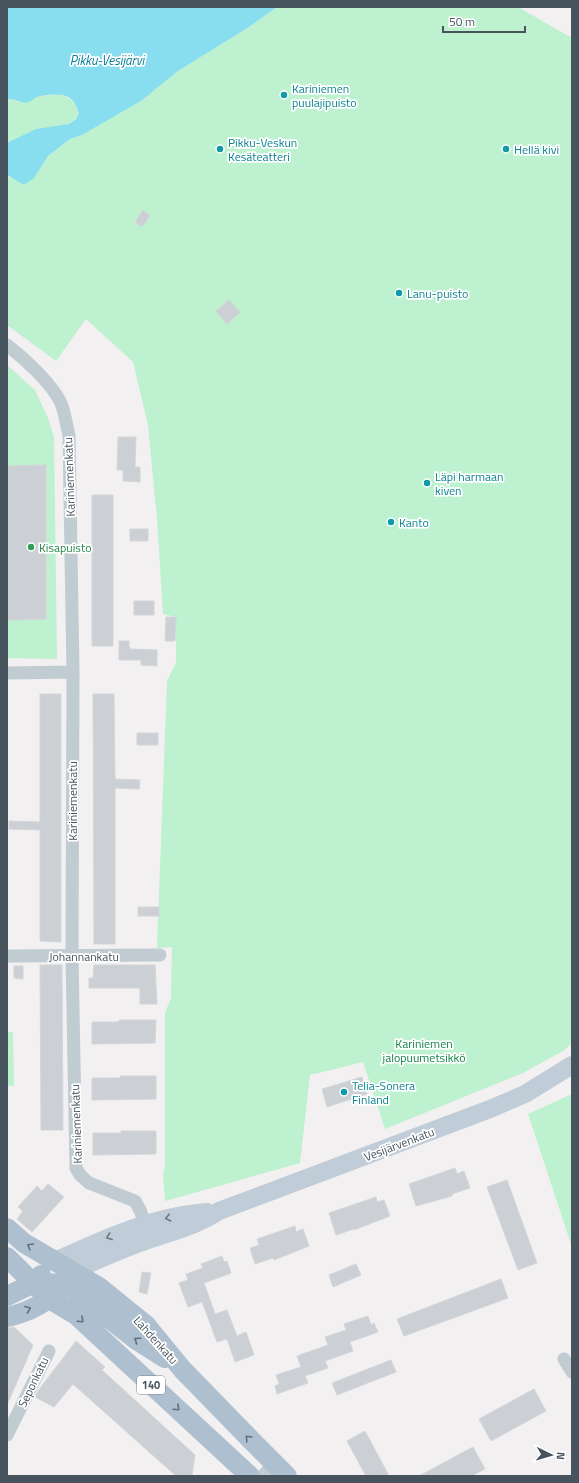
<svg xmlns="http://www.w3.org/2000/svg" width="579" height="1483" font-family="'Titillium Web',sans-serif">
	<rect width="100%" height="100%" fill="#f2f0f0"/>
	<!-- green -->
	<path fill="#bdf1cf" d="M277 7H518L572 38V1043L563 1051 523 1073 385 1129 363 1062 310 1075 300 1163 165 1201 163 1177 165 1164V1013L171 998 172 947 157 948 167 681 176 663V617L163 614 157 519 148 425 133 362 86 319 56 361 7 325V177L34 178 48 156 70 139 82 135 141 101 178 71 249 27Z
		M58 94C71 98 74 100 79 113 76 118 74 121 69 124 59 129 46 126 35 130 26 133 17 141 7 143V99H12L19 102H28L36 97Z
		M7 365 35 390 48 418 54 437 57 659 7 658Z
		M7 1032H13L14 1086H7Z
		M572 1094V1247L528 1114Z"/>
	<!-- water -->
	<path fill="#88deef" d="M7 7H277L249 27 178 71 141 101 82 135 70 139 48 156 34 178 24 185 9 176 7 177V143L36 129 69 124 76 119 79 113C77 108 75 102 71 99 63 92 46 95 37 97 34 98 32 101 29 102 21 104 15 98 7 99Z"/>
	<!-- building -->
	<path fill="#cccfd4" stroke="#d3d6db" d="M143 210 150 216 142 227 135 222Z
		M229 300 240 312 227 324 216 311Z
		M118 437H136L135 467H140V482L123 481V470H117Z
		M46 465V619L7 620V466Z
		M92 495H113V646H92Z
		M130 529H148V541H130Z
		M134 601H154V615H134Z
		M166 617H176L175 641H165Z
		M119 641H129V647H130V649L157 650V666L141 665V660H119Z
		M40 694H61V942L40 941V830L9 829V821L40 822Z
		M93 694H114L115 779 140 780 139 789 115 788V944H94Z
		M137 733H158V745H137Z
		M138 907H159V916H138Z
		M40 965H62L63 1130H41Z
		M94 965H155L157 1004H140V988H89V978H93Z
		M14 966H23V979L14 978Z
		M119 1020H156L155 1043 92 1044V1022H119Z
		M120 1076H156V1099L92 1100V1078H120Z
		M362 1077 367 1094 327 1107 322 1089Z
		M121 1131H156V1154L93 1155V1133H121Z
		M455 1168 457 1174 464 1171 470 1188 452 1194V1196L416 1206 409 1184Z
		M507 1180 537 1263 518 1270 487 1187Z
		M48 1184 64 1197 32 1232 17 1219 23 1211 18 1207 37 1186 42 1191Z
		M376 1197 377 1202 384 1200 390 1216 354 1230V1229L336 1235 329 1213Z
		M295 1226 296 1232 303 1229 309 1246 274 1260 273 1258 255 1264 250 1248 259 1245 257 1239Z
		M222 1256 224 1262 227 1261 231 1273 204 1283 215 1314 227 1310 237 1336 246 1332 254 1355 235 1362 227 1339 217 1342 202 1302 188 1307 179 1283 188 1280 186 1274 203 1268 201 1264Z
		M356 1264 361 1275 333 1287 329 1275Z
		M142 1272 151 1273 147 1294 139 1292Z
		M501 1279 508 1298 404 1336 397 1319Z
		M368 1316 371 1325 374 1323 378 1332 350 1342 353 1351 325 1361 328 1368 305 1376 308 1383 277 1394 275 1386 279 1384 276 1375 301 1367 297 1356 328 1345 325 1337 346 1330 344 1324Z
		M14 1327 33 1345 7 1405V1328Z
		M76 1341 105 1367 102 1370 195 1455 192 1476H176L73 1384 54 1407 35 1397 38 1391Z
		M391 1360 396 1372 337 1395 332 1383Z
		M534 1389 546 1411 491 1441 479 1419Z
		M365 1431 389 1476H366L347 1441Z
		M473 1447 485 1469 471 1476H419Z"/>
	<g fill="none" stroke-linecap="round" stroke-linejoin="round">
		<!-- street -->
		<path stroke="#c0cbd2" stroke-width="13" d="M7 345C24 358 50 382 60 401 65 411 66 424 69 435L73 672 72 956 76 1168 80 1175 89 1183 135 1201 140 1210 148 1232
			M7 673 73 672
			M7 956 160 955
			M564 1359 572 1372
			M7 1435 49 1351"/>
		<!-- secondary -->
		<path stroke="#c0ccd7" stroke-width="18" d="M55 1261C103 1239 153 1216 207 1212
			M73 1271C98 1260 124 1248 151 1239 175 1231 198 1225 219 1211L490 1109 525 1094 572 1065
			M266 1476 276 1465"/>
		<!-- primary -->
		<path stroke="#aec0cf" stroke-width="20" d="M7 1228 24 1243 99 1287 146 1325 182 1369 251 1440 287 1476
			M7 1257 49 1299 76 1315 250 1476
			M32 1284C47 1283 58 1282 72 1289L135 1339 165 1358
			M7 1296 32 1284 41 1275
			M7 1317C25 1313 44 1305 56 1291"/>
	</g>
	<!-- one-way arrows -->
	<defs><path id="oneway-chevron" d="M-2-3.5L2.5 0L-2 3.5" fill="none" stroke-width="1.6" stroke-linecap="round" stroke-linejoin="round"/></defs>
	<g stroke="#6b7882">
		<use href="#oneway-chevron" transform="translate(168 1218) rotate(167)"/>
		<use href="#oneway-chevron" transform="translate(109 1237) rotate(160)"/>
	</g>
	<g stroke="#616f7a">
		<use href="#oneway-chevron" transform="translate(30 1246) rotate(-149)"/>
		<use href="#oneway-chevron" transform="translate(28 1309) rotate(-21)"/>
		<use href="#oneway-chevron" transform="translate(81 1320) rotate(43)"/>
		<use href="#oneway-chevron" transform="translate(137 1340) rotate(-145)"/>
		<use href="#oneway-chevron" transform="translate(177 1408) rotate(43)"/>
		<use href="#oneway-chevron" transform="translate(248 1438) rotate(-134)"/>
	</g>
	<!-- markers -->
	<g fill="#0f9aa8" stroke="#fff" stroke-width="1.5">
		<circle cx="284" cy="95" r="4"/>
		<circle cx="220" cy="149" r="4"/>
		<circle cx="506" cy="149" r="4"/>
		<circle cx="399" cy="293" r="4"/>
		<circle cx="427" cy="483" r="4"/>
		<circle cx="391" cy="522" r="4"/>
		<circle cx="344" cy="1092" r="4"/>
	</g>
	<circle fill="#2e9e5b" stroke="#fff" stroke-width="1.5" cx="31" cy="547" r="4"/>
	<g text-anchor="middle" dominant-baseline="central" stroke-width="3.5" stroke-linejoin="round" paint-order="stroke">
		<!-- shield labels -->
		<rect fill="#fff" stroke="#7e878e" stroke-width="1" x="137" y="1376" width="28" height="18" rx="3"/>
		<g font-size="11" font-weight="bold" fill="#47545e">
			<text x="151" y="1385">140</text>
		</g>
		<!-- culture labels -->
		<g font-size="12" fill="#0d838f" stroke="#fff" text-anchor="start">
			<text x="292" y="88">Kariniemen<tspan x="292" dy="14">puulajipuisto</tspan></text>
			<text x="228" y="142">Pikku-Veskun<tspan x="228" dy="14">Kesäteatteri</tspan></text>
			<text x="514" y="149">Hellä kivi</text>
			<text x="407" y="293">Lanu-puisto</text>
			<text x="435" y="476">Läpi harmaan<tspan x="435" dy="14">kiven</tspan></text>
			<text x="399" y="522">Kanto</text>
			<text x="352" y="1085">Telia-Sonera<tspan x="352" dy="14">Finland</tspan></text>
		</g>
		<!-- street labels -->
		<g font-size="12" fill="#47545e" stroke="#fff">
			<text transform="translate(69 477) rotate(-92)">Kariniemenkatu</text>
			<text transform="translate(72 801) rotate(-90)">Kariniemenkatu</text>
			<text x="84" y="956">Johannankatu</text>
			<text transform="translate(76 1124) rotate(-92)">Kariniemenkatu</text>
			<text transform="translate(399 1144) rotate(-21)">Vesijärvenkatu</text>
			<text transform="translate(156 1340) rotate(48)">Lahdenkatu</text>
			<text transform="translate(33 1382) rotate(-64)">Seponkatu</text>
		</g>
		<!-- leisure labels -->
		<g font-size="12" fill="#27864d" stroke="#fff" text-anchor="start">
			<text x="39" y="547">Kisapuisto</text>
		</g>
		<!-- park labels -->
		<g font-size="12" fill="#148347" stroke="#fff">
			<text x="424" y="1043">Kariniemen<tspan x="424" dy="14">jalopuumetsikkö</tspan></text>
		</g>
		<!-- water labels -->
		<g font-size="13" font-style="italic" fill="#088099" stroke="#fff">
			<text x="107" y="60">Pikku-Vesijärvi</text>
		</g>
	</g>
	<!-- border -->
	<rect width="579" height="1483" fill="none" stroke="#47545e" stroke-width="16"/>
	<!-- north arrow -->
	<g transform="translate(551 1455) rotate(95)" stroke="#ffffff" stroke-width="3" paint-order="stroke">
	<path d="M0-3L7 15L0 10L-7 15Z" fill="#47545e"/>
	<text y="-6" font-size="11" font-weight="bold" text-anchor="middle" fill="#47545e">N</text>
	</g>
	<!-- scale -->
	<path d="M443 26v6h82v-6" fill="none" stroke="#47545e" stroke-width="2"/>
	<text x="449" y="26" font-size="12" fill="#47545e" stroke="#ffffff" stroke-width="3" paint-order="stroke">50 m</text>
</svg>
